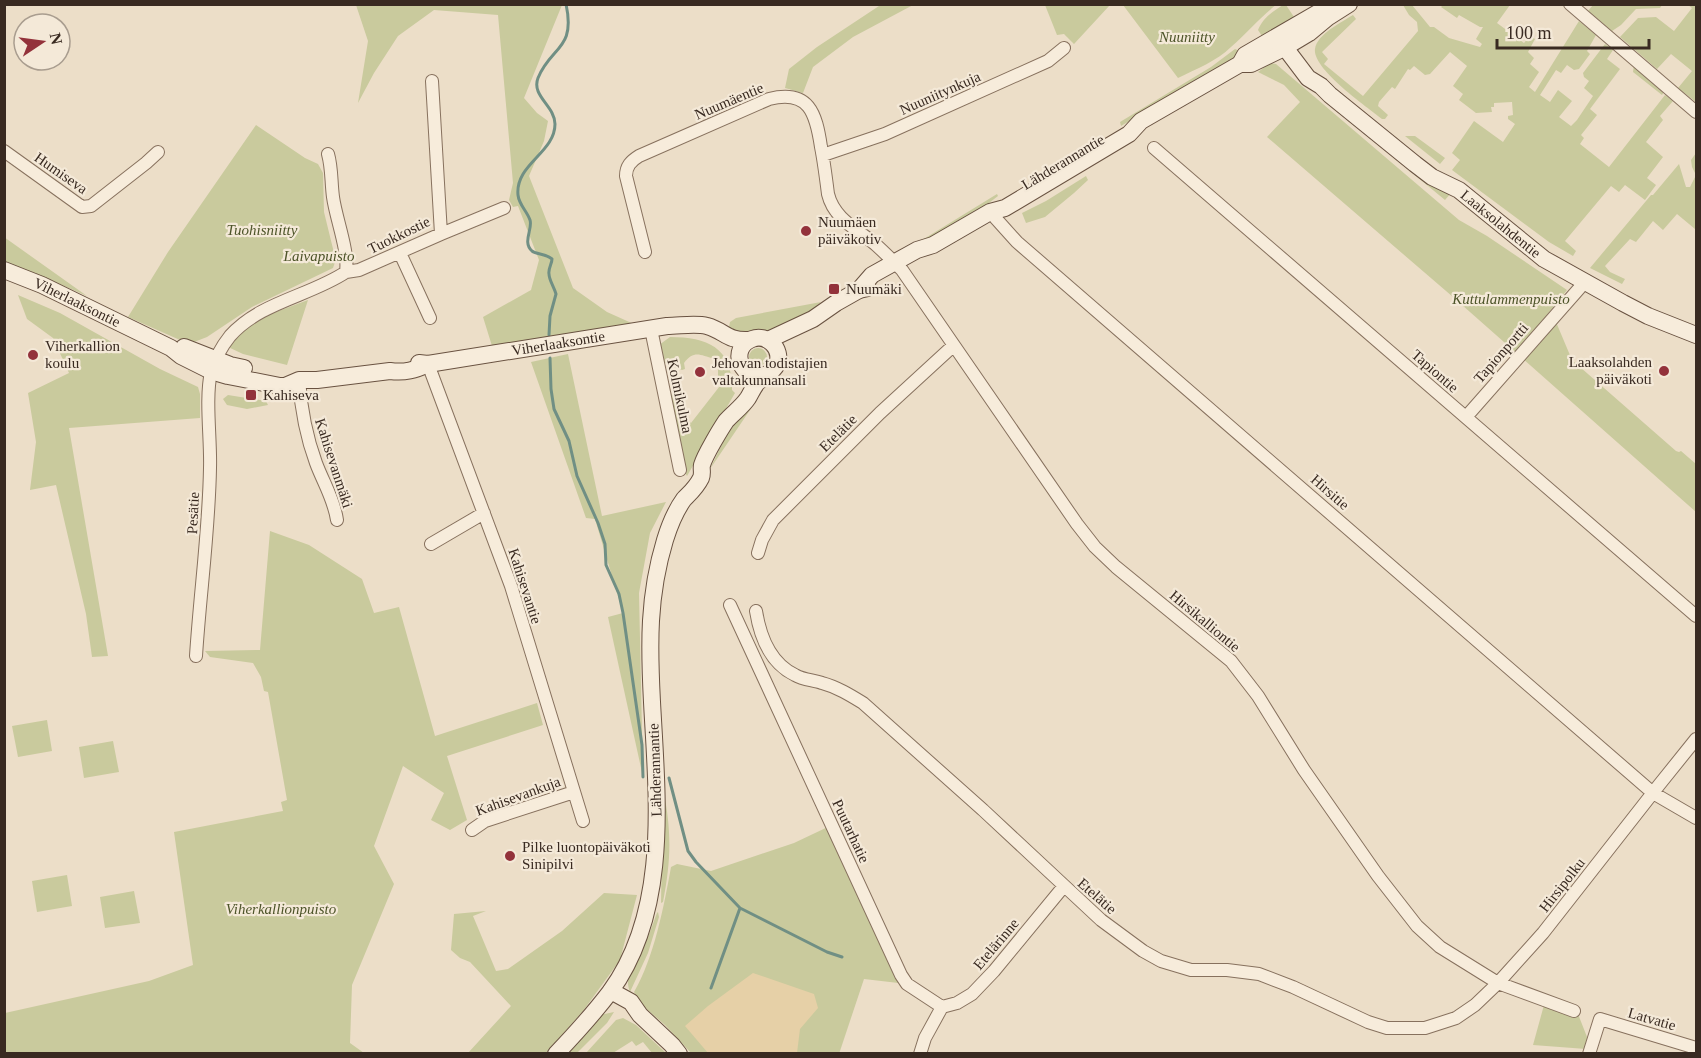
<svg xmlns="http://www.w3.org/2000/svg" width="1701" height="1058" font-family="'Times New Roman',serif">
	<rect width="100%" height="100%" fill="#ecdec8"/>
	<!-- green -->
	<path fill="#c9ca9d" d="M882 4 913 5 853 37 813 67 803 93 785 88 789 69 817 47Z
		M356 5H572H562L524 98 537 113 548 121 544 141 529 176 573 288 607 312 636 325 492 346 483 317 531 290 539 260 518 206 513 207 509 200 513 183 498 15 434 10 398 36 374 73 358 103 368 41Z
		M1045 5V4L1110 5 1074 44 1064 34 1057 35Z
		M1123 5H1276C1260 17 1247 33 1231 47 1217 61 1196 69 1178 78Z
		M1283 5H1286L1296 20 1262 36 1258 30C1263 18 1272 12 1283 5Z
		M1403 5H1412L1430 27H1434L1449 38 1480 47 1482 44 1476 39 1483 27H1480L1459 15 1457 18 1441 7 1443 5H1510L1497 23 1524 43 1530 36 1535 39 1528 52 1534 58 1530 64 1539 72 1529 87 1535 92 1579 21 1596 35 1587 51 1590 54 1579 69 1574 70 1567 65 1561 73 1556 70 1540 95 1550 102 1558 90 1572 101 1559 117 1571 126 1577 120 1593 96 1584 88 1589 81 1584 77 1583 73 1605 44 1613 50 1607 59 1620 69 1590 109 1597 115 1581 135 1584 138 1580 144 1609 167 1665 95 1673 101 1660 116 1663 120 1646 142 1663 157 1647 178 1656 185 1645 200 1625 185 1619 192 1611 186 1565 241 1576 251 1573 256 1549 242 1452 170 1460 160 1452 153 1474 121 1503 142 1515 124 1508 119V116L1513 115 1512 102 1494 103V107H1491L1492 112 1476 113 1459 100 1463 94 1453 86 1467 66 1450 52 1430 74 1425 75 1414 66 1410 70 1408 69 1395 89 1392 87 1379 102 1378 106 1388 115 1385 119H1382C1367 107 1312 69 1315 49 1317 34 1342 22 1353 15L1356 19 1322 52 1328 59 1324 64 1363 96 1418 31 1417 22 1409 15Z
		M1593 5V4L1662 5 1660 8 1636 9 1621 25 1612 31 1588 11Z
		M1688 5H1694L1696 7V102L1678 88 1692 71 1671 54 1657 69 1620 37 1638 18 1656 17 1674 31 1692 8Z
		M1235 49 1240 51 1242 54 1121 126 1120 122 1211 67Z
		M1270 63 1276 64 1459 220 1487 236 1567 290 1546 316 1556 322 1572 360 1676 451 1679 452 1681 451 1696 464V512L1453 297 1267 137 1300 102 1284 85 1258 72Z
		M1634 65 1665 90 1662 95 1633 72Z
		M1330 105 1451 193 1445 200Z
		M256 125 305 158 318 164 323 173 324 212 335 257V262L333 268 252 307 207 337 189 344 128 317 168 252Z
		M1405 136H1415L1445 158 1440 164Z
		M1696 153 1695 229 1677 214 1663 230 1653 221 1636 242 1630 239 1605 266 1610 272 1625 279 1622 284 1590 268 1646 201 1651 195H1653L1679 164 1686 187H1690L1696 175 1692 167 1691 160Z
		M1086 176 1088 180 1074 193 1045 217 1026 223 1022 213 1046 201Z
		M997 194 998 196 985 206 916 247 914 245Z
		M4 237 87 296 39 275 5 263Z
		M18 295 60 313 160 369 198 387 200 394V418L69 428 108 656 92 657 86 614 56 485 30 490 36 442 28 393 69 373 53 338 27 319Z
		M308 300 287 365 243 354 228 347 248 326 265 316Z
		M821 302 803 318 775 331 728 332 730 322 736 318Z
		M670 337C708 337 733 348 732 390L735 393 687 476 683 469 668 393H670L680 402 675 409 691 423 723 382 718 377V368L714 359C700 355 694 350 684 363L685 369 682 370 662 362 659 345Z
		M749 357a9 9 0 1 1 18 0a9 9 0 1 1-18 0Z
		M568 354 602 516 666 502 650 533 639 593 643 777 608 617 623 613 595 519 586 518 531 362Z
		M228 395 266 401 268 405 247 409 227 405 223 399Z
		M752 404 753 405 752 407 710 469 727 434Z
		M270 531 309 545 362 579 374 613 399 607 435 736 537 703 543 725 447 756 467 820 450 830 431 820 444 793 403 766 374 846 394 884 352 985 350 1043 364 1053H5V1013L149 981 193 965 174 832 283 811 281 802 287 800 268 692 264 691 261 677 253 663 210 657 205 651 260 650Z
		M47 720 52 751 18 757 12 726Z
		M113 741 119 772 84 778 79 747Z
		M663 789C672 831 671 860 663 902L661 903Z
		M832 825 907 984 864 979 839 1054 691 1053 665 1025 642 1005 634 992C654 958 664 906 671 867L677 864 711 871 794 843Z
		M67 875 72 906 37 912 32 881Z
		M134 891 140 923 105 928 100 897Z
		M604 893 637 895 620 960 583 1011 546 1053H468L511 1006 470 962 460 958 451 950 454 914 486 911 473 916 496 971 508 969 562 931Z
		M658 912 659 917 648 953 630 992C623 975 636 959 644 944 650 934 653 923 657 913Z
		M1544 1005 1578 1014 1589 1042 1586 1049 1533 1045Z
		M614 1012 607 1023 577 1053 566 1054 600 1015Z
		M623 1018 636 1025 666 1053H652L643 1042 636 1046 632 1041 613 1053H586L616 1020Z"/>
	<!-- sand -->
	<path fill="#e6d0a7" d="M753 973 814 994 818 1008 800 1029 797 1053H708L685 1026 708 1006Z"/>
	<g fill="none" stroke-linecap="round" stroke-linejoin="round">
		<!-- stream -->
		<path stroke="#708f84" stroke-width="3" d="M549 335 550 316 556 294C554 287 549 280 549 274 548 268 552 264 552 259 545 253 537 255 532 251 522 242 533 229 530 220 527 211 519 205 518 195 515 164 555 153 555 124 555 106 531 96 538 78 551 46 576 50 566 4
			M550 358 551 389 554 409 569 441 577 476 598 523 605 544 606 565 619 594 623 613 642 745 643 777
			M669 778 688 851 696 862 740 908 827 952 842 957
			M711 988 740 908"/>
		<defs>
			<path id="street" d="M1570 4 1696 112
				M1154 148 1696 616
				M4 151 82 207 91 206 146 163 158 152
				M328 154C332 168 331 182 333 197 336 219 349 251 346 272
				M823 155 885 134 1048 61 1064 48
				M990 212 1017 242 1653 793 1696 818
				M441 234 504 208
				M645 252 626 176C626 166 631 161 639 156L769 99C809 89 816 113 821 147 824 162 826 178 828 194 834 219 857 229 875 244 884 252 893 261 902 270L1077 524 1095 547 1116 567 1231 661 1258 696 1304 770 1378 876 1417 926 1440 947 1498 983 1475 1005 1456 1018 1425 1028H1387L1368 1022 1293 987 1259 974 1227 970H1191L1161 961 1143 951 1101 920 983 810 863 703C850 695 837 687 822 683 813 680 803 680 795 675 770 663 760 636 756 611
				M400 253 430 318
				M651 329 680 470
				M428 364 511 586 583 821
				M299 380C301 408 306 436 316 463 323 482 334 499 337 520
				M1466 417 1584 283
				M431 544 484 513
				M758 553 762 540 773 520 880 413 953 346
				M730 605 901 975 907 984 942 1007 925 1038 920 1054
				M196 656C200 593 209 531 210 468 211 440 205 399 211 372 215 359 222 346 230 336 260 302 310 296 346 272L359 270 441 234 432 81
				M472 830 485 821 574 792
				M942 1007 957 1003 972 994 994 971 1064 886
				M1574 1011 1498 983 1543 933 1659 785 1696 739
				M1589 1054 1600 1019 1696 1048"/>
			<g id="secondary">
				<path id="s1" d="M1277 37 1308 78 1321 86 1330 95 1415 164 1432 177 1459 190 1544 259 1623 303 1648 316 1696 335"/>
				<path d="M1240 64H1251L1284 48 1309 33 1327 18 1349 4"/>
				<path id="s2" d="M4 270 42 285 171 348 181 356 211 371 228 376 280 386H285L299 380H317L390 371C405 373 415 370 428 364"/>
				<path d="M859 290 872 275 917 250 933 245 990 212 1005 208 1129 134 1141 121 1240 64 1245 55 1333 4"/>
				<path d="M768 340 813 319 836 303 859 290 868 288"/>
				<path d="M184 347 230 365 244 368"/>
				<path id="s3" d="M419 363 428 364 667 326C680 326 695 323 707 326 725 331 727 341 748 340"/>
				<path d="M611 991 631 1002 640 1015 672 1045 679 1054"/>
				<path d="M556 1054C575 1034 594 1013 610 992 670 910 657 797 652 702 649 645 648 596 665 540 669 527 676 510 684 499 691 492 696 488 701 478 703 473 701 469 702 465 705 455 720 430 726 421 733 413 742 407 748 398 751 393 753 388 757 383 763 376 773 373 777 364 783 349 767 333 752 339 728 348 741 384 768 374"/>
			</g>
		</defs>
		<!-- street casing -->
		<use href="#street" stroke="#87715e" stroke-width="14"/>
		<!-- secondary casing -->
		<use href="#secondary" stroke="#695241" stroke-width="18"/>
		<!-- street -->
		<use href="#street" stroke="#f7ecdb" stroke-width="12"/>
		<!-- secondary -->
		<use href="#secondary" stroke="#f7ecdb" stroke-width="16"/>
	</g>
	<!-- markers -->
	<g fill="#93323b" stroke="#f4e9d8" stroke-width="2">
		<circle cx="806" cy="231" r="6"/>
		<rect x="828" y="283" width="12" height="12" rx="3"/>
		<circle cx="33" cy="355" r="6"/>
		<circle cx="1664" cy="371" r="6"/>
		<circle cx="700" cy="372" r="6"/>
		<rect x="245" y="389" width="12" height="12" rx="3"/>
		<circle cx="510" cy="856" r="6"/>
	</g>
	<g text-anchor="middle" dominant-baseline="central" stroke-width="4.5" stroke-linejoin="round" paint-order="stroke">
		<!-- park labels -->
		<g font-size="15" font-style="italic" fill="#4d5429" stroke="#f4e9d8">
			<text x="1187" y="37">Nuuniitty</text>
			<text x="262" y="230">Tuohisniitty</text>
			<text x="319" y="256">Laivapuisto</text>
			<text x="1511" y="299">Kuttulammenpuisto</text>
			<text x="281" y="909">Viherkallionpuisto</text>
		</g>
		<!-- street labels -->
		<g font-size="15" fill="#392a21" stroke="#f4e9d8">
			<text transform="translate(940 93) rotate(-24)">Nuuniitynkuja</text>
			<text transform="translate(729 101) rotate(-23)">Nuumäentie</text>
			<text transform="translate(1063 162) rotate(-31)">Lähderannantie</text>
			<text transform="translate(61 173) rotate(35)">Humiseva</text>
			<text stroke="none"><textPath href="#s1" startOffset="294">Laaksolahdentie</textPath></text>
			<text transform="translate(399 235) rotate(-26)">Tuokkostie</text>
			<text stroke="none"><textPath href="#s2" startOffset="80">Viherlaaksontie</textPath></text>
			<text stroke="none"><textPath href="#s3" startOffset="141">Viherlaaksontie</textPath></text>
			<text transform="translate(1501 353) rotate(-49)">Tapionportti</text>
			<text transform="translate(1435 371) rotate(41)">Tapiontie</text>
			<text transform="translate(680 396) rotate(78)">Kolmikulma</text>
			<text transform="translate(838 433) rotate(-45)">Etelätie</text>
			<text transform="translate(334 463) rotate(72)">Kahisevanmäki</text>
			<text transform="translate(1330 492) rotate(41)">Hirsitie</text>
			<text transform="translate(193 513) rotate(-87)">Pesätie</text>
			<text transform="translate(525 586) rotate(72)">Kahisevantie</text>
			<text transform="translate(1205 621) rotate(40)">Hirsikalliontie</text>
			<text transform="translate(655 770) rotate(-92)">Lähderannantie</text>
			<text transform="translate(518 796) rotate(-20)">Kahisevankuja</text>
			<text transform="translate(851 831) rotate(65)">Puutarhatie</text>
			<text transform="translate(1562 885) rotate(-52)">Hirsipolku</text>
			<text transform="translate(1097 896) rotate(41)">Etelätie</text>
			<text transform="translate(996 944) rotate(-50)">Etelärinne</text>
			<text transform="translate(1652 1019) rotate(16)">Latvatie</text>
		</g>
		<!-- poi labels -->
		<g font-size="15" fill="#392a21" stroke="#f4e9d8" text-anchor="start">
			<text x="818" y="222">Nuumäen<tspan x="818" dy="17">päiväkotiv</tspan></text>
			<text x="846" y="289">Nuumäki</text>
			<text x="45" y="346">Viherkallion<tspan x="45" dy="17">koulu</tspan></text>
			<text x="1652" y="362" text-anchor="end">Laaksolahden<tspan x="1652" dy="17">päiväkoti</tspan></text>
			<text x="712" y="363">Jehovan todistajien<tspan x="712" dy="17">valtakunnansali</tspan></text>
			<text x="263" y="395">Kahiseva</text>
			<text x="522" y="847">Pilke luontopäiväkoti<tspan x="522" dy="17">Sinipilvi</tspan></text>
		</g>
	</g>
	<!-- border -->
	<rect width="1701" height="1058" fill="none" stroke="#392a21" stroke-width="12"/>
	<!-- north arrow -->
	<g transform="translate(42 42) rotate(77)"><circle r="28" fill="#f4e9d8" stroke="#a99d8f" stroke-width="1.5"/>
	<path d="M0-4.5L10 22L0 15L-10 22Z" fill="#93323b"/>
	<text y="-9" font-size="16" font-weight="bold" text-anchor="middle" fill="#392a21">N</text>
	</g>
	<!-- scale -->
	<path d="M1497 39v9h152v-9" fill="none" stroke="#392a21" stroke-width="3"/>
	<text x="1506" y="39" font-size="18" fill="#392a21" stroke="#f4e9d8" stroke-width="4.5" paint-order="stroke">100 m</text>
</svg>
